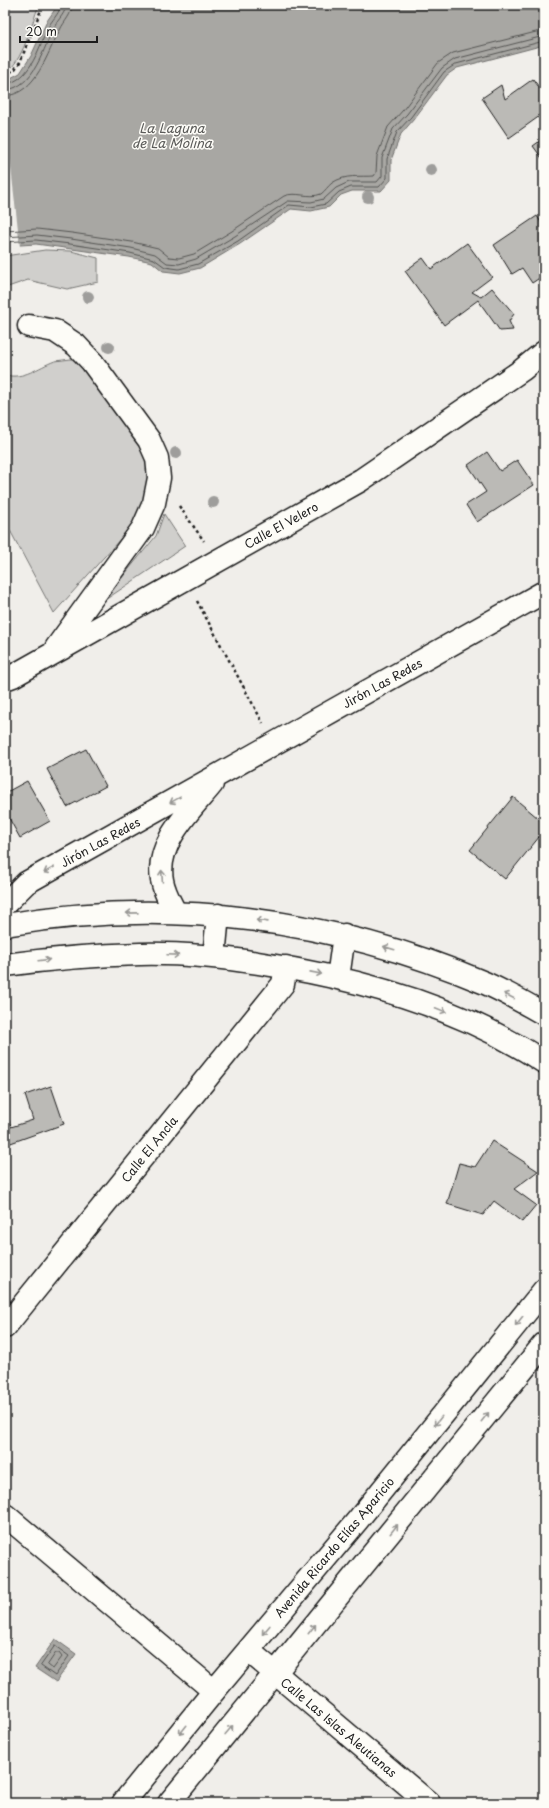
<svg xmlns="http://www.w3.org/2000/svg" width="549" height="1808" font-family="'Playpen Sans',sans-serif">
	<rect width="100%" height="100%" fill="#f0eeea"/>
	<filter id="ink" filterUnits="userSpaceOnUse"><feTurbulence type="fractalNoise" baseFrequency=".025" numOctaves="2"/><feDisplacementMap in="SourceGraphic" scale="8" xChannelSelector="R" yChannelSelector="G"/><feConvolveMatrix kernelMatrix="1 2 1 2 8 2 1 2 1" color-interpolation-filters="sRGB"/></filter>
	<g filter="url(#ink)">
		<!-- green -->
		<path fill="#d0cfcc" stroke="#767674" d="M5 5H39C31 25 23 62 5 73Z
			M45 250 71 251 98 258V282L67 289 28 280 5 288V256Z
			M71 359 86 365 140 439 147 463 148 489 138 519 54 613 5 521V375C24 380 38 367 55 361 60 360 66 360 71 359Z
			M164 514 185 546 102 602 156 536Z"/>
		<!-- water -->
		<path fill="#a8a7a3" stroke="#706f6d" d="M58 5H544V45L457 68 447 75 414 119 401 134 391 160V180L381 191H352L341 195 329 207 311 211 291 209 240 244 200 268 180 273 163 271 152 262 129 257 36 244 5 246V81L20 73 31 56 47 21Z
			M55 1639 76 1654 56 1682 35 1668Z"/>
		<!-- pier -->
		<path fill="#f0eeea" d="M5 115 20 247 7 248 5 234Z"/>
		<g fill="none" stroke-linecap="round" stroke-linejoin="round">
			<!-- shore -->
			<path stroke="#545452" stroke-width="1" d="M5 84C32 81 39 44 50 24 54 18 60 12 61 5
				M5 90C35 88 43 47 55 26 58 19 66 13 66 5
				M5 96C37 94 47 52 60 30 64 21 72 15 72 5
				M5 231 37 229 72 233 132 242 158 248 169 257 179 258 194 254 232 231 284 196C296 191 309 199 321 194 325 191 328 186 332 183 345 174 360 177 374 176L376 173 377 156 388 127 403 110 438 63 453 53 544 30
				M5 237 37 235 71 239 131 248 155 254 167 263 179 264 196 259 235 236 288 201 311 202 324 199 336 188 349 182H377L382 176V158L393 129 407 114 442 68 455 59 544 36
				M5 242 36 240 70 244 130 253 154 259 165 267 179 269 198 264 238 241 289 205 311 207 326 204 339 192 351 187H379L387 178V159L397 132 411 117 444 72 456 64 544 41
				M55 1646 69 1656 55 1676 41 1666Z
				M56 1653H59L62 1657 53 1669 48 1665Z"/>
		</g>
		<!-- building -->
		<path fill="#bbbab6" stroke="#1c1c1c" d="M533 79 544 94V113L509 138 482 98 501 85 505 99Z
			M544 138V161L533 146Z
			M537 216 544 227V275L532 283 522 268 512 274 494 245Z
			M467 243 492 277 472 292 481 297 492 288 514 314 509 321 513 330 500 331 478 300 444 325 405 271 423 258 431 269Z
			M487 452 500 471 517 460 534 485 477 522 466 505 486 492 468 465Z
			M86 749 106 786 67 807 47 769Z
			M27 781 50 821 20 838 5 811V793Z
			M513 797 544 823V831L505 879 470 850Z
			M51 1086 64 1124 5 1145V1109L11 1127 33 1120 25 1095Z
			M492 1141 538 1171 514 1189 536 1205 522 1222 494 1201 483 1215 447 1204 459 1163 475 1167Z"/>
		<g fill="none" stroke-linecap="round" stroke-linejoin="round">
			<defs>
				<path id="street" d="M29 326 55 331 76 345 92 362 149 440 157 458 159 478 154 503 143 528 56 648
					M5 679 13 676 361 480 522 370 544 352
					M5 904 26 883 544 592
					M175 912C170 902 164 892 162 880 155 843 191 810 212 784
					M5 1327 283 984 286 967
					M5 1515 214 1691
					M249 1651 429 1803"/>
				<path id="secondary" d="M5 925C169 897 332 918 485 983 505 992 525 1003 544 1014
					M214 957 218 915
					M5 965C50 959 95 955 140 954 180 953 219 957 258 963 358 978 459 1006 544 1062
					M338 978 344 935
					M123 1803 214 1691 357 1521 544 1290
					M169 1803 544 1344"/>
			</defs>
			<!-- street casing -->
			<use href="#street" stroke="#1c1c1c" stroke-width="25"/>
			<!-- secondary casing -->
			<use href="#secondary" stroke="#1c1c1c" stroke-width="25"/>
			<!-- path -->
			<path stroke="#1c1c1c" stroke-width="2.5" stroke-dasharray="3 3" stroke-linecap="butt" d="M5 76 15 69 20 62 43 5
				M179 506 204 541
				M197 601 263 723"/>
			<!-- street -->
			<use href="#street" stroke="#fdfcf7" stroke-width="22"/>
			<!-- secondary -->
			<use href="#secondary" stroke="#fdfcf7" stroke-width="22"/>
		</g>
		<!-- trees -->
		<g fill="#9e9d9b">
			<circle cx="431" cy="170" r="6"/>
			<circle cx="368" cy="197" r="6"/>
			<circle cx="88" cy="297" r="6"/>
			<circle cx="109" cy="347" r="6"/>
			<circle cx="176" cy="453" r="6"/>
			<circle cx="213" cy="502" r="6"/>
		</g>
		<!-- one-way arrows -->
		<defs><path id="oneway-shaft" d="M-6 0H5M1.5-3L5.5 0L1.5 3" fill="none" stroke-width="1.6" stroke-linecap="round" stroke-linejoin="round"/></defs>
		<g stroke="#989794">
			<use href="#oneway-shaft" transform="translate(175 800) rotate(151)"/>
			<use href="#oneway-shaft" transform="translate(49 870) rotate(151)"/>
			<use href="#oneway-shaft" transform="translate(162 876) rotate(-94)"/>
			<use href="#oneway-shaft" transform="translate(132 913) rotate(179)"/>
			<use href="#oneway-shaft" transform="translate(262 921) rotate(-172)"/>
			<use href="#oneway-shaft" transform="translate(389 948) rotate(-164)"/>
			<use href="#oneway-shaft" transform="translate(173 955) rotate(2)"/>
			<use href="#oneway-shaft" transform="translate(44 960) rotate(-7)"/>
			<use href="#oneway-shaft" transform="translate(316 973) rotate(11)"/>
			<use href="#oneway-shaft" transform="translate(509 996) rotate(-153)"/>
			<use href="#oneway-shaft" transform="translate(441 1010) rotate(22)"/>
			<use href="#oneway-shaft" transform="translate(519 1321) rotate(129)"/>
			<use href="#oneway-shaft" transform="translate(485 1417) rotate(-51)"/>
			<use href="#oneway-shaft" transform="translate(438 1421) rotate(129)"/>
			<use href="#oneway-shaft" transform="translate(394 1529) rotate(-51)"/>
			<use href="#oneway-shaft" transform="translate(312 1629) rotate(-51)"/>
			<use href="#oneway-shaft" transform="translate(266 1630) rotate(130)"/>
			<use href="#oneway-shaft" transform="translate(183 1730) rotate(129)"/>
			<use href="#oneway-shaft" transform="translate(229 1730) rotate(-50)"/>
		</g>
	</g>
	<g text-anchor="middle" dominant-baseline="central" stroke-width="3" stroke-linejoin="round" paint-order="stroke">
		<!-- street labels -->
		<g font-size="12" fill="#1c1c1c" stroke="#fdfcf7">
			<text transform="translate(281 525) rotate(-29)">Calle El Velero</text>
			<text transform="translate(382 683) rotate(-29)">Jirón Las Redes</text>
			<text transform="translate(100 842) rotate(-29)">Jirón Las Redes</text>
			<text transform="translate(149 1149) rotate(-51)">Calle El Ancla</text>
			<text transform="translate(334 1547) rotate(-50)">Avenida Ricardo Elías Aparicio</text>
			<text transform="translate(339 1727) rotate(40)">Calle Las Islas Aleutianas</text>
		</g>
		<!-- water labels -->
		<g font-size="13" font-style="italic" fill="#5b5b59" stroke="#fdfcf7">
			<text x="172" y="127">La Laguna<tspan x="172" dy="15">de La Molina</tspan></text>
		</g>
	</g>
	<!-- margin -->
	<rect width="549" height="1808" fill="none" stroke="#fdfcf7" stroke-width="20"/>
	<rect x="10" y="10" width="529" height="1788" fill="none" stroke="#1c1c1c" stroke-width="1.5" filter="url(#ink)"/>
	<!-- scale -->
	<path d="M20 36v6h77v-6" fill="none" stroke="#1c1c1c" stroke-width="2"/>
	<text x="26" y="36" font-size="12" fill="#1c1c1c" stroke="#fdfcf7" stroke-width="3" paint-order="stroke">20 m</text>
</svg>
